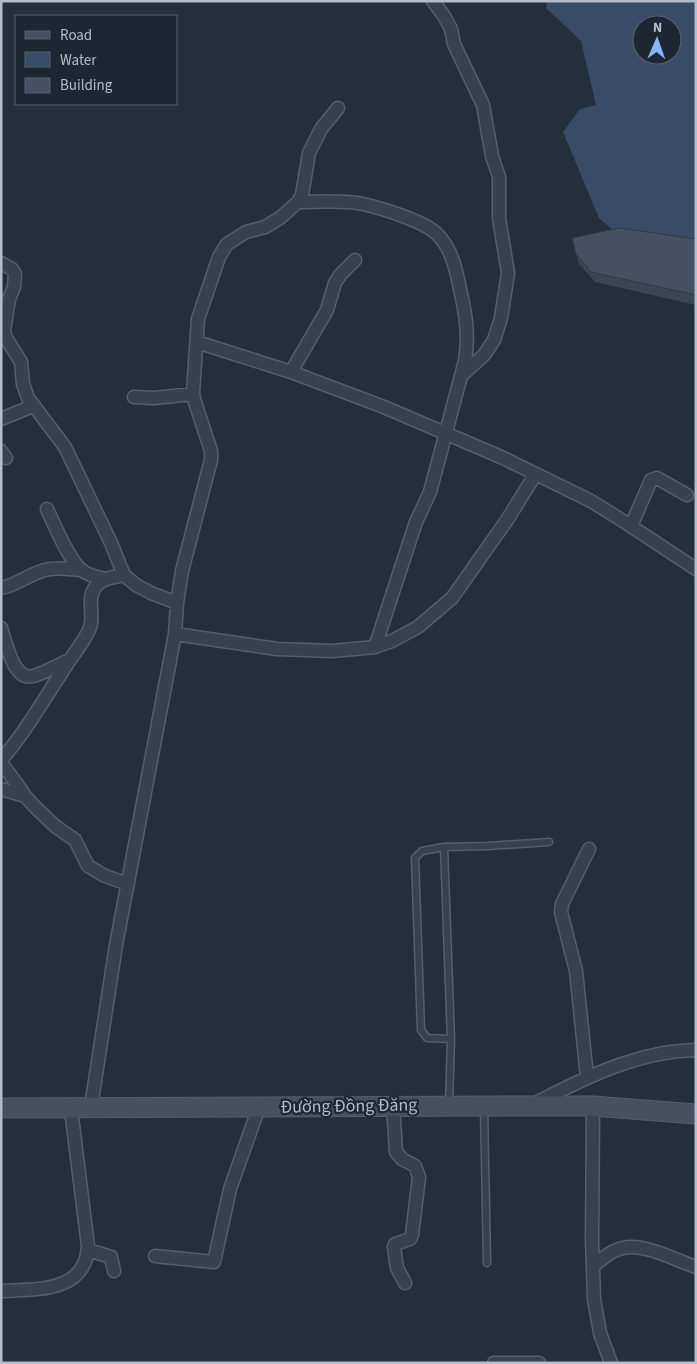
<svg xmlns="http://www.w3.org/2000/svg" width="697" height="1364" font-family="'Source Sans 3',sans-serif">
	<rect width="100%" height="100%" fill="#242f3e"/>
	<!-- water -->
	<path fill="#394c67" fill-rule="evenodd" d="M547 1H696V249L622 238 599 218 563 132 580 109 596 105 581 41 546 8ZM642 25H672V55H642Z"/>
	<g fill="none" stroke-linecap="round" stroke-linejoin="round">
		<defs>
			<path id="service" d="M444 847 422 851 415 858 421 1030 427 1038 451 1039
				M449 1105 451 1039 444 847 488 846 549 842
				M484 1107 487 1263"/>
			<path id="minor" d="M433 1 444 16 451 29 454 44 483 105 492 156 499 177V218L508 273 501 318 494 340 484 355 461 376
				M298 202C317 202 345 200 363 204 381 208 424 221 437 234 452 249 456 269 460 289 466 315 469 335 465 361L430 492 416 522 375 647
				M1 263 12 269 15 274 14 287 9 299 4 331 6 338 21 362 23 384 28 398 65 447 111 543 124 575 136 585 151 593 177 603
				M197 342 291 372 384 407 501 457 591 501 623 521 696 569
				M291 372 327 310 335 283 340 275 355 260
				M134 397 154 398 193 394
				M1 419 33 406
				M1 451 6 458
				M47 509C54 524 70 563 83 571 89 576 98 577 105 579
				M631 526 651 480 657 478 687 495
				M1 588C17 585 29 574 45 570 56 567 69 569 80 570
				M1 628C6 642 13 681 33 676 45 673 58 665 69 660
				M175 634 277 649 333 651 375 647 392 641 418 627 452 598 507 520 535 475
				M1 760C25 733 42 702 62 672 70 658 82 645 89 630 96 616 85 599 96 586 103 578 114 577 124 575
				M1 763 17 784 25 796 35 807 55 826 75 840 88 866 105 876 128 884
				M1 789 25 796
				M587 1077 576 971 561 912 562 904 589 849
				M534 1104C584 1078 638 1051 696 1050
				M393 1105 396 1152 402 1159 415 1166 419 1177 412 1235 410 1239 395 1244 394 1247 397 1268 405 1283
				M593 1106 592 1241 594 1299 600 1333 611 1363
				M91 1107 116 945 175 634 177 603 182 571 211 460V451L194 399 193 392 198 319 219 257 227 244 246 232 265 227 280 218 298 202 302 195 309 153 321 129 338 108
				M88 1250 111 1257 114 1271
				M155 1256 214 1262 230 1189 259 1107
				M593 1266C601 1260 609 1252 619 1249 642 1241 674 1260 696 1267
				M1 1291C36 1289 86 1293 88 1246L71 1109
				M494 1363H539"/>
			<path id="secondary" d="M1 1108 530 1106H593L696 1114"/>
		</defs>
		<!-- service casing -->
		<use href="#service" stroke="#565f6c" stroke-width="9"/>
		<!-- minor casing -->
		<use href="#minor" stroke="#565f6c" stroke-width="15"/>
		<!-- secondary casing -->
		<use href="#secondary" stroke="#565f6c" stroke-width="21"/>
		<!-- service -->
		<use href="#service" stroke="#38414e" stroke-width="6"/>
		<!-- minor -->
		<use href="#minor" stroke="#38414e" stroke-width="12"/>
		<!-- secondary -->
		<use href="#secondary" stroke="#465061" stroke-width="19"/>
	</g>
	<!-- wall -->
	<path fill="#3b4654" d="M696 239V305L595 282 579 264 576 254Z"/>
	<!-- building -->
	<path fill="#455162" stroke="#303945" d="M619 228 696 239V295L591 272 576 254 572 238Z"/>
	<g text-anchor="middle" dominant-baseline="central" stroke-width="4.5" stroke-linejoin="round" paint-order="stroke">
		<!-- street labels -->
		<g font-size="18" fill="#b4bcc9" stroke="#1d2633">
			<text transform="translate(349 1106) rotate(-1)">Đường Đồng Đăng</text>
		</g>
	</g>
	<!-- border -->
	<rect width="697" height="1364" fill="none" stroke="#b4bcc9" stroke-width="5"/>
	<!-- legend -->
	<rect x="15" y="15" width="162" height="90" fill="#1d2633" stroke="#59626f"/>
	<rect x="25" y="31" width="25" height="8" fill="#465061" stroke="#59626f"/>
	<text x="60" y="40" font-size="15" fill="#b4bcc9">Road</text>
	<rect x="25" y="52" width="25" height="15" fill="#394c67" stroke="#59626f"/>
	<text x="60" y="65" font-size="15" fill="#b4bcc9">Water</text>
	<rect x="25" y="78" width="25" height="15" fill="#455162" stroke="#59626f"/>
	<text x="60" y="90" font-size="15" fill="#b4bcc9">Building</text>
	<!-- north arrow -->
	<g transform="translate(657 40) rotate(2)"><circle r="24" fill="#1d2633" stroke="#59626f"/>
	<path d="M0-4L9 19L0 12L-9 19Z" fill="#8ab4f8"/>
	<text y="-8" font-size="14" font-weight="bold" text-anchor="middle" fill="#b4bcc9">N</text>
	</g>
</svg>
